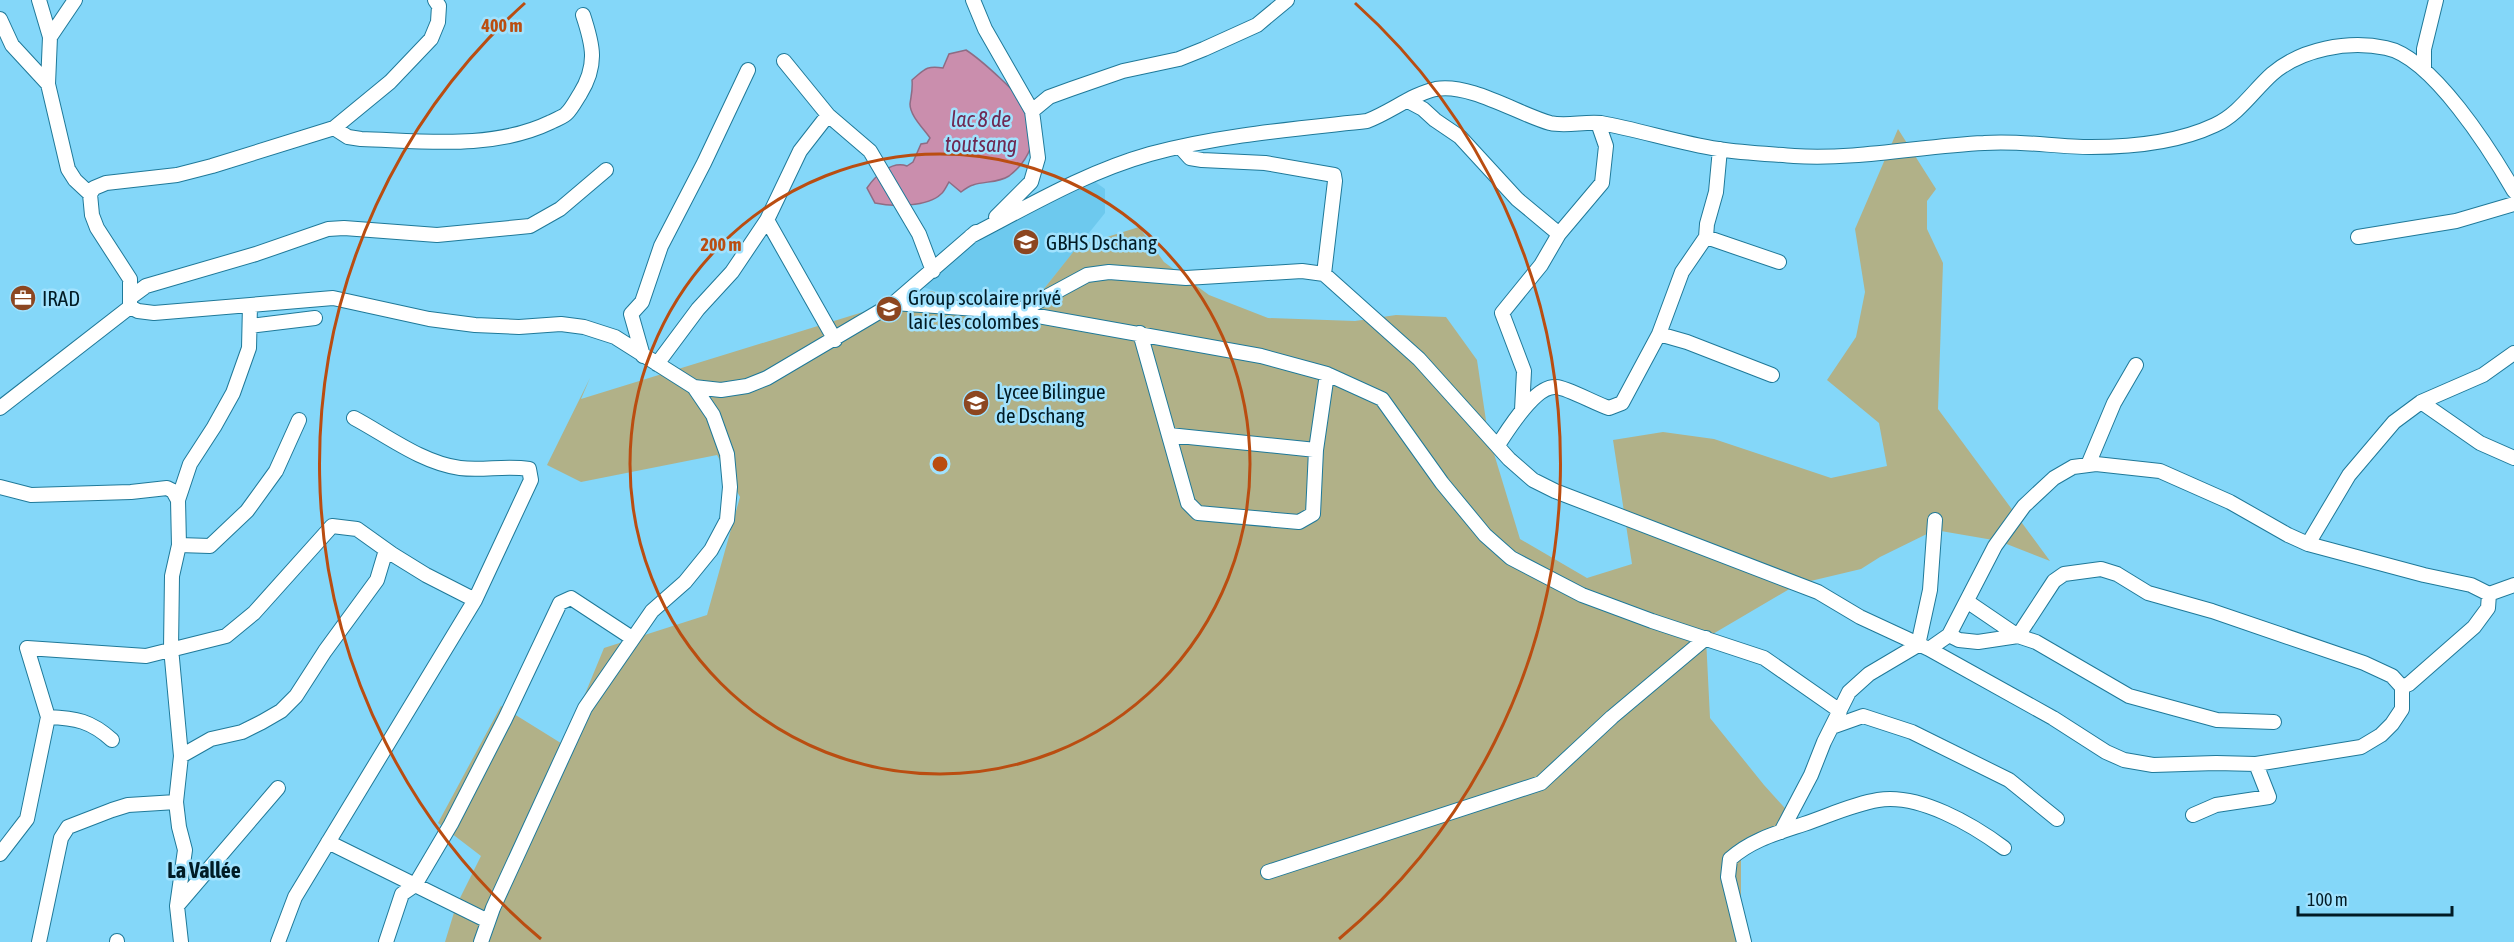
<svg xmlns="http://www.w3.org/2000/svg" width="2514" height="942" font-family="'Asap Condensed',sans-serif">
	<rect width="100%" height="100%" fill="#84d7f9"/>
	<!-- built -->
	<path fill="#6dc9ee" d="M1094 181 1105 189V213L1043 290 1005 306 973 303 923 287 974 238Z"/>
	<!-- green -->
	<path fill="#b1b188" d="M1898 129 1936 189 1927 201V229L1943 263 1938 409 2050 561 1999 541 1935 530 1880 557 1861 569 1798 584 1706 638 1710 718 1764 785 1801 826 1741 852V908L1747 942H445L456 906 481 856 438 823 501 706 564 745 604 648 707 615 740 497 717 455 581 482 547 465 590 378 581 399 931 291 973 303 1005 306 1043 290 1078 246 1139 227 1164 262 1209 295 1268 318 1355 321 1396 315 1446 317 1477 360 1488 434 1520 539 1587 578 1632 564 1613 440 1663 432 1714 439 1831 478 1887 466 1879 423 1827 380 1856 337 1865 292 1855 229Z"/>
	<!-- water -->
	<path fill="#ca8ead" stroke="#8e6c84" stroke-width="1.5" d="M966 50C980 59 1022 96 1029 111 1041 134 1029 161 1009 176 998 183 985 181 973 185 969 186 965 189 961 192L949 182C947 185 944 192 941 194 928 207 892 207 875 203L867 188C875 176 892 160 907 166L913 162 921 144 927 143 930 138C924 129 910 116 910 104 911 96 913 89 912 80 924 70 926 65 943 68L949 54Z"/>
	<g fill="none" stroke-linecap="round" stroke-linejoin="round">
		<defs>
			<path id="minor" d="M39 0 50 37 48 84
				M973 0 985 29 1032 111 1038 158 1031 182 996 217
				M0 19 12 45 48 84 68 169 75 180 90 194
				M50 37 75 0
				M784 61 828 115 870 151 919 234 933 271
				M2424 68V49L2436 0
				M1408 101 1423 109 1435 120 1460 137 1517 199 1559 234
				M1032 111 1049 97 1071 89 1123 71 1179 59 1204 49 1257 25 1287 0
				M334 128 348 137 361 139C424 141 493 150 551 122 556 119 564 117 567 113 572 108 576 100 580 94 598 65 593 45 583 15
				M1181 148 1190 158 1202 160 1265 163 1334 175 1335 181 1324 274
				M1720 149 1716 192 1707 224 1706 237 1779 262
				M767 220 835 340
				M971 236C1029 206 1086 172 1150 154 1220 135 1295 129 1367 121 1391 112 1412 94 1436 89 1470 83 1518 114 1550 123 1567 127 1584 121 1601 123 1640 130 1679 143 1718 149 1743 153 1769 154 1794 156 1857 160 1921 146 1984 143 2020 140 2056 147 2091 147 2131 147 2179 142 2215 125 2239 114 2253 91 2272 74 2301 49 2348 40 2386 48 2432 57 2491 151 2514 191
				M2358 237 2456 221 2514 204
				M131 297 146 286 256 254 328 229 344 228 437 235 530 226 560 209 606 170
				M894 303 1004 311 1026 308 1087 275 1109 272 1186 278 1302 271 1324 274 1419 359 1509 459 1533 480 1555 491 1818 592 1860 617 1929 649 1949 635 1995 546 2024 506 2054 478 2073 467 2096 464 2160 471 2230 502 2288 535 2308 544 2349 475 2394 422 2421 402 2483 375 2514 353
				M130 307 138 311 154 313 333 298 429 319 475 325 519 327 561 324 584 327 615 337 694 387 721 390 747 386 767 378 894 303 976 232
				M1015 312 1261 356 1327 374 1382 399 1442 483 1485 535 1511 558 1582 595 1652 621 1764 658 1840 711
				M250 326 315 318
				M1140 333 1188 503 1198 513 1299 522 1313 514 1316 450 1327 374
				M1659 334 1687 342 1772 375
				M643 356 631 314 642 302 661 246 704 163 748 70
				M657 364 698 309 732 272 767 220 800 151 828 115
				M2421 402 2480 443 2514 458
				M0 408 130 307V279L97 228 92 215 90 194 94 188 106 183 177 175 212 166 334 128 390 82 431 39 438 22 439 6 435 0
				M1522 410 1524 371 1502 313 1541 265 1559 234 1602 183 1606 146 1598 123
				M1169 435 1316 450
				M1498 445C1508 430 1535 385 1556 387 1568 388 1596 404 1609 408L1622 403 1659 334 1682 272 1706 237
				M2088 465 2114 403 2136 365
				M0 487 31 495 131 492 167 488 173 491 178 500
				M2308 544 2424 575 2471 585 2489 594 2514 585
				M179 545 210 546 247 511 276 471 299 420
				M1949 635 1959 640 1978 642 2018 636 2036 642 2129 696 2217 720 2274 722
				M1929 649 2053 718 2106 752 2124 760 2153 765 2216 763 2256 764 2361 747 2381 735 2392 724 2402 709V687L2392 676 2364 663 2212 611 2148 593 2117 574 2101 569 2064 574 2054 581 2018 636 1968 602
				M2402 687 2409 684 2474 627 2488 608 2489 594
				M48 717C76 718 91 721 112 740
				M1832 727 1863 716 1912 732 2009 780 2057 819
				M181 756 211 739 242 732 262 722 281 711 296 696 325 651 377 580 386 550
				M176 802 179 827 185 850 177 906 181 942
				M2193 815 2216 805 2269 797 2256 764
				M1781 832 1811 775 1824 742 1849 692 1869 674 1918 645 1930 590 1935 520
				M328 842 488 921
				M0 854 27 819 48 717 27 648 146 656 226 636 254 613 332 526 357 529 392 554 426 575 475 600
				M1268 872 1541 783 1612 717 1706 638
				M177 906 278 788
				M117 941V942
				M39 942 61 838 68 827 112 810 128 805 176 802 181 756 171 648 172 576 179 545 178 500 190 464 214 427 233 393 249 348 250 305
				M278 942 295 897 475 600 531 480 529 469C506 465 483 471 460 468 422 463 386 435 354 418
				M386 942 402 894 415 885 451 824 505 719 560 603 571 598 632 638
				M481 942 493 908 585 708 652 611 685 582 711 550 727 520 730 487 727 454 713 415 694 387
				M1744 942 1728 877 1730 859C1751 840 1777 833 1804 824 1828 816 1853 804 1878 800 1919 793 1973 825 2004 848"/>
		</defs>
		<!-- minor casing -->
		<use href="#minor" stroke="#1f7999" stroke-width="16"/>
		<!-- minor -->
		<use href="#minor" stroke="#fff" stroke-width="14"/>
	</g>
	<!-- distance rings -->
	<g fill="none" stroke="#ba4d11" stroke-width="3">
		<circle cx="940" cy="464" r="310"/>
		<path d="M541 939A620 620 0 0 1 525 3M1355 3A620 620 0 0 1 1339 939"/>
	</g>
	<!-- icons -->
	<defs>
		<symbol id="school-disc" viewBox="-11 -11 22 22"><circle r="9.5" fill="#8c4620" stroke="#a1e2fe"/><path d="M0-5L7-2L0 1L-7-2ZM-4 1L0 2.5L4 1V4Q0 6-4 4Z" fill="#fff"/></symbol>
		<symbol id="office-disc" viewBox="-11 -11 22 22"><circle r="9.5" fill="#8c4620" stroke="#a1e2fe"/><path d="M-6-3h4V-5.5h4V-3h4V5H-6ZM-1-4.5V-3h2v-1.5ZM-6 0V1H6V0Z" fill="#fff"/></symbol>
	</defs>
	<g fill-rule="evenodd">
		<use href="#school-disc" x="1011" y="227" width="30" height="30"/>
		<use href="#office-disc" x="8" y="283" width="30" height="30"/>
		<use href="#school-disc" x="874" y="294" width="30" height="30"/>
		<use href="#school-disc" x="961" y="388" width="30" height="30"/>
	</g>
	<g text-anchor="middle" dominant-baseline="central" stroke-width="5" stroke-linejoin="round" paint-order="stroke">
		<!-- poi labels -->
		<g font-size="21" fill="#011b25" stroke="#a1e2fe" text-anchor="start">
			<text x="1046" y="242">GBHS Dschang</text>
			<text x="908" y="297">Group scolaire privé<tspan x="908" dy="24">laic les colombes</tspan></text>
			<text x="42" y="298">IRAD</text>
			<text x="996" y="391">Lycee Bilingue<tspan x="996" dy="24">de Dschang</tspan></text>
		</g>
		<!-- water labels -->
		<g font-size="22" font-style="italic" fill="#6e2852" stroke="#a1e2fe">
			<text x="981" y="119">lac 8 de<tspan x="981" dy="25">toutsang</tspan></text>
		</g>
		<!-- neighbourhood labels -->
		<g font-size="22" font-weight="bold" fill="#011b25" stroke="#a1e2fe">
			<text x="204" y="870">La Vallée</text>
		</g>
	</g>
	<circle cx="940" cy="464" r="9" fill="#ba4d11" stroke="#a1e2fe" stroke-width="3"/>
	<g font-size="18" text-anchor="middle" font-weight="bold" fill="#ba4d11" stroke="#a1e2fe" stroke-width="5" stroke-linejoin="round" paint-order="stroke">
		<text x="502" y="32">400 m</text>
		<text x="721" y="251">200 m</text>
	</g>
	<!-- scale -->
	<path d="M2298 906v9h154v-9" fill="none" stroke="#011b25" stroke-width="3"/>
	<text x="2307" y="906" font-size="18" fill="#011b25" stroke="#a1e2fe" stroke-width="4.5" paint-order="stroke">100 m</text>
</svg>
